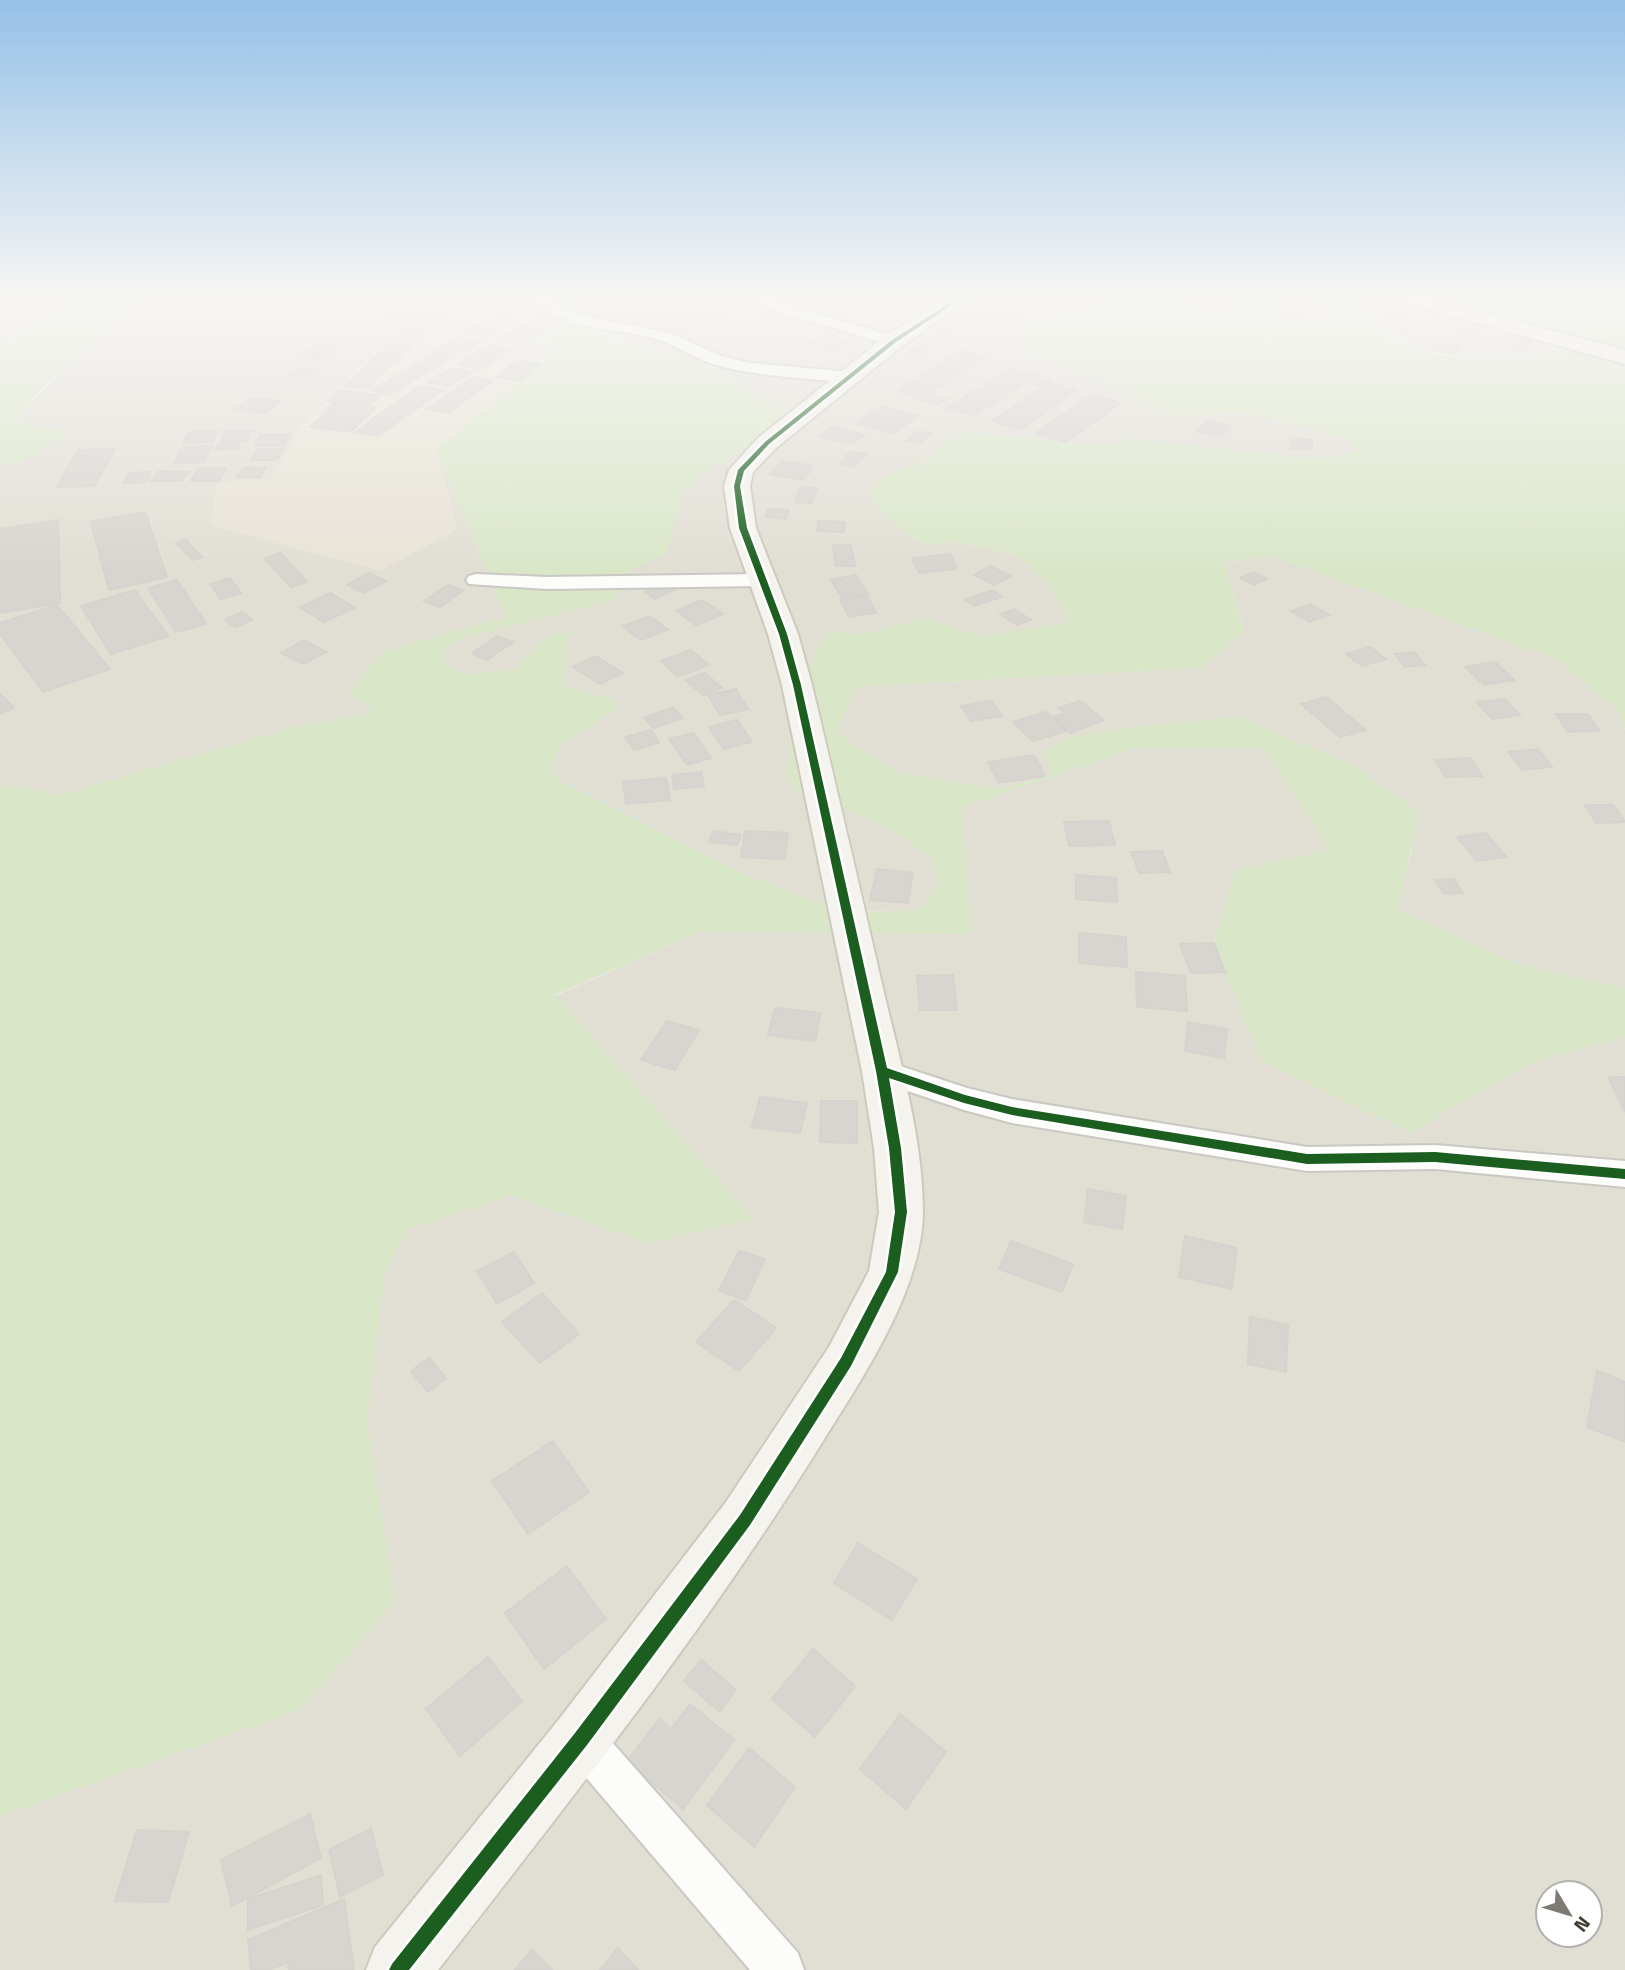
<svg xmlns="http://www.w3.org/2000/svg" width="1625" height="1970" font-family="'Titillium Web',sans-serif">
	<rect width="100%" height="100%" fill="#edece7"/>
	<!-- residential -->
	<path fill="#e1ded4" fill-rule="evenodd" d="M0 296H76L75 304 0 341Z
		M135 296H385L345 320 398 331 299 429 272 478 456 529 436 449 506 617 384 651 376 713 298 726 59 795 11 785 0 788V466L23 461 67 433 13 421Z
		M589 296H1236L1242 308 1225 314 1199 313 1161 300H1137L1076 312 1024 330 1114 384 1174 415 1232 413 1263 416 1345 438 1357 450 1335 457 1306 458 1126 438 1106 446 968 432 946 441 939 454 880 479 871 493 876 506 903 533 926 545 958 542 1018 556 1053 588 1070 623 982 636 924 618 864 634 829 632 804 796 875 821 930 856 940 885 919 909 899 912 835 908 776 889 559 780 551 769 562 744 617 709 613 699 564 686 567 636 579 632 550 635 513 670 475 674 458 672 447 666 444 656 447 646 462 638 615 600 624 573 667 552 682 494 702 474 789 419 726 373 709 364 625 343 570 306Z
		M1272 296H1312L1348 320 1333 326 1281 321 1266 311Z
		M1336 296H1446L1533 330 1559 350 1542 356 1497 362 1419 350 1380 332 1354 302Z
		M1274 557 1556 659 1616 709 1625 730V988L1524 966 1397 910 1412 849 1282 736 1238 716 1049 760 1053 774 1009 787 993 788 899 773 836 732 856 687 1202 668 1244 630 1224 562Z
		M1137 748H1264L1329 850 1235 870 1214 943 1410 1133 1530 1063 1625 1037V1970H0V1816L300 1710 395 1601 367 1421 385 1272 409 1229 511 1196 648 1243 752 1218 555 996 700 932 970 934 962 807ZM1548 1893H1590V1935H1548Z"/>
	<!-- education -->
	<path fill="#e8e3d6" d="M385 296H481L521 302 567 320 535 339 564 349 436 449 456 530 380 571 210 525 218 483 272 478 299 429 397 331 344 320Z
		M802 296H957L887 338 783 305Z"/>
	<!-- green -->
	<path fill="#dae6c8" d="M76 296H135L106 329 42 388 14 421 68 433 23 461 0 466V341L75 304Z
		M562 296H589L570 307 625 343 709 364 726 373 790 420 702 474 682 494 667 552 624 573 615 600 462 638 447 646 444 656 447 665 458 672 475 674 513 670 550 635 584 630 567 636 564 686 613 699 617 709 562 744 551 769 559 780C603 802 648 824 692 847 766 884 833 921 919 909L939 885 930 856 875 821 804 796 785 776C795 728 799 672 829 632L864 634 924 618 982 636 1070 622 1053 588 1018 556 958 542 926 545 903 533 876 507 871 493 880 479 939 454 946 441 968 432 1105 446 1126 438 1306 458 1335 457 1356 450 1345 438 1263 416 1232 413 1174 415 1114 384 1024 350V330C1066 316 1112 299 1157 300 1166 300 1175 304 1183 307 1204 315 1221 315 1242 308L1236 296H1272L1266 311 1281 321 1333 326 1347 320 1312 296C1337 296 1348 296 1365 316 1369 321 1374 328 1379 332 1415 360 1518 368 1559 350L1532 330 1446 296H1625V730L1616 709 1556 659 1274 557 1224 562 1244 631 1202 668 856 687 836 732 899 773 993 788 1009 787 1053 774 1043 752 1068 738 1117 729 1238 716 1354 766 1419 812 1398 910 1524 966 1625 988V1037L1530 1063 1410 1133 1260 1059 1214 943 1235 870 1329 850 1264 748H1137L962 807 971 934 700 932 555 995 753 1219 648 1243 511 1196 409 1229 385 1272 367 1421 395 1601 300 1710 0 1816V788L11 785 59 795 298 726 375 713 348 692 384 651 506 617 436 449 563 349 534 339 567 321Z"/>
	<!-- building -->
	<path fill="#d7d5cf" stroke="#d5d3cd" stroke-width="2" d="M421 296H481L521 302 508 311Z
		M622 296H649L654 297 639 304 618 297Z
		M709 299 736 310 722 316 694 304Z
		M989 299 1001 302 987 309 976 306Z
		M741 300 759 308 747 312 729 304Z
		M1011 301 1036 307 1011 323 986 317Z
		M817 304 832 308 819 315 804 310Z
		M401 305 452 313 440 321 388 312Z
		M597 305 620 313 605 319 582 311Z
		M687 305 705 311 693 317 675 310Z
		M1284 307 1305 311 1300 318 1279 314Z
		M969 308 985 312 968 323 952 319Z
		M835 309 853 314 839 321 821 316Z
		M633 311 658 319 642 327 617 319Z
		M710 312 728 320 715 325 697 317Z
		M775 314 796 323 781 329 760 319Z
		M499 315 519 320 484 338 464 333Z
		M393 316 407 318 392 327 378 325Z
		M543 316 563 322 520 344 499 339Z
		M1394 316 1421 323 1410 332 1382 325Z
		M667 317 682 321 666 329 651 325Z
		M682 322 696 326 680 335 666 331Z
		M948 322 962 324 946 336 933 333Z
		M1458 325 1481 331 1475 336 1452 331Z
		M404 330 426 331 395 362 372 360Z
		M826 334 850 341 832 350 809 342Z
		M1428 336 1443 339 1437 347 1421 344Z
		M1507 336 1532 342 1526 349 1500 343Z
		M460 337 480 342 444 361 425 357Z
		M921 344 932 347 920 355 909 353Z
		M1445 344 1461 347 1455 354 1439 351Z
		M315 345 335 347 321 359 302 357Z
		M491 345 511 350 490 365 478 369 457 364Z
		M962 350 987 357 930 394 925 392 917 397 898 391Z
		M427 359 443 363 388 395 372 390Z
		M517 361 541 364 521 381 497 377Z
		M370 362 391 364 368 388 346 386Z
		M297 368 320 371 311 377 287 374Z
		M453 368 472 372 447 387 428 382Z
		M1010 368 1050 380 1040 386 1027 382 974 416 947 408Z
		M472 377 492 381 448 413 427 409Z
		M1050 382 1077 390 1019 430 992 421Z
		M421 386 444 390 393 425 370 421Z
		M339 391 381 395 370 405 328 401Z
		M926 394 946 399 938 405 918 399Z
		M1092 395 1121 403 1066 442 1036 433Z
		M251 398 281 401 266 413 236 409Z
		M333 403 376 407 366 418 322 414Z
		M882 406 918 416 893 434 856 423Z
		M322 416 363 420 351 432 310 427Z
		M1208 420 1232 426 1220 437 1196 432Z
		M368 423 392 427 379 435 355 433Z
		M832 427 864 435 852 444 820 436Z
		M217 431 212 442 183 443 189 432Z
		M226 431H252L246 441 220 442Z
		M919 431 932 434 919 444 906 441Z
		M290 434 284 446H255L261 435Z
		M1291 438 1312 440V450L1291 448Z
		M240 443 238 449 216 450 218 444Z
		M212 446 203 462 174 463 183 447Z
		M115 449 94 486 56 487 79 450Z
		M258 449H283L277 460H251Z
		M851 451 865 454 853 467 839 464Z
		M782 461 814 466 803 480 770 474Z
		M244 467 266 468 259 478 236 477Z
		M198 468H226L219 481H191Z
		M158 471 188 472 182 481H151Z
		M151 472 146 482 123 483 129 473Z
		M800 487 817 488 812 503 795 502Z
		M768 509 789 510 786 519 765 517Z
		M145 512 167 577 109 590 91 522Z
		M58 520 60 603 0 613V529Z
		M818 521 845 522 844 532 817 531Z
		M186 540 202 557 193 560 176 543Z
		M833 545H851L855 566H836Z
		M281 553 307 582 291 587 264 558Z
		M950 554 957 569 919 573 912 558Z
		M990 566 1011 576 994 585 974 575Z
		M1253 572 1267 579 1254 585 1240 578Z
		M369 573 386 581 364 593 347 585Z
		M856 575 868 594 842 598 831 580Z
		M230 578 241 593 221 599 210 584Z
		M177 580 206 624 176 632 148 588Z
		M668 582 678 588 655 599 645 592Z
		M448 585 463 590 440 607 424 601Z
		M135 590 168 636 111 654 81 606Z
		M993 590 1002 597 974 606 965 599Z
		M331 593 355 608 323 622 300 607Z
		M867 596 876 613 849 617 840 600Z
		M702 600 723 614 696 625 676 611Z
		M1310 604 1329 615 1309 622 1291 611Z
		M57 605 110 669 43 692 0 634V623Z
		M1014 609 1031 620 1017 625 1000 614Z
		M242 612 252 620 235 627 225 620Z
		M650 616 668 630 640 640 623 626Z
		M497 636 513 642 487 660 472 653Z
		M305 640 326 652 303 664 281 653Z
		M1370 647 1386 659 1362 666 1346 654Z
		M691 650 709 665 678 676 661 661Z
		M1414 652 1425 665 1405 667 1395 654Z
		M596 656 623 673 600 684 573 667Z
		M1495 662 1514 680 1484 685 1465 667Z
		M705 673 722 688 703 695 686 680Z
		M736 689 748 709 720 715 708 695Z
		M0 694 14 708 0 714Z
		M1326 697 1366 730 1340 737 1301 704Z
		M1505 699 1520 715 1492 719 1477 702Z
		M991 701 1002 716 971 721 961 706Z
		M1080 701 1104 720 1083 728 1059 708Z
		M673 707 683 718 654 728 644 718Z
		M1046 712 1066 731 1033 741 1013 722Z
		M1062 714 1080 729 1071 733 1053 717Z
		M1556 714H1588L1600 731 1568 732Z
		M737 720 752 742 724 749 709 727Z
		M651 730 659 743 634 750 625 737Z
		M693 733 711 758 687 765 669 739Z
		M1538 749 1552 767 1522 770 1508 752Z
		M1034 755 1045 776 999 783 988 762Z
		M1471 758 1482 776 1445 777 1435 760Z
		M701 772 704 786 674 789 672 775Z
		M666 778 670 800 626 804 623 782Z
		M1585 805H1613L1625 822 1596 823Z
		M1109 821 1115 845 1069 846 1064 822Z
		M713 831 741 835 737 845 709 842Z
		M745 831 788 833 785 859 741 857Z
		M1486 833 1506 857 1477 861 1457 837Z
		M1162 851 1170 872 1139 873 1131 852Z
		M877 869 913 873 908 903 870 900Z
		M1076 875 1116 878 1117 902 1076 899Z
		M1454 879 1463 893 1444 894 1435 880Z
		M1079 933 1126 937 1127 967 1079 963Z
		M1214 943 1225 972 1191 973 1180 944Z
		M1136 972 1185 976 1187 1011 1137 1007Z
		M953 975 957 1010H920L917 976Z
		M775 1008 821 1013 815 1041 768 1035Z
		M667 1021 699 1030 675 1070 641 1060Z
		M1188 1022 1227 1029 1224 1058 1185 1051Z
		M1608 1077H1625V1112Z
		M760 1097 807 1103 800 1133 752 1127Z
		M821 1101H857V1143L820 1142Z
		M1088 1189 1126 1196 1122 1229 1084 1222Z
		M1185 1236 1237 1248 1232 1289 1179 1277Z
		M1011 1241 1073 1264 1062 1292 999 1269Z
		M739 1251 765 1259 746 1300 719 1291Z
		M514 1252 534 1283 497 1304 477 1271Z
		M542 1293 579 1334 540 1363 502 1322Z
		M734 1300 776 1328 739 1371 696 1342Z
		M1250 1317 1288 1325 1286 1372 1248 1364Z
		M429 1358 446 1378 428 1392 411 1371Z
		M1597 1371 1625 1382V1442L1587 1427Z
		M553 1441 589 1492 528 1534 492 1481Z
		M858 1543 917 1579 892 1620 834 1583Z
		M567 1566 606 1619 544 1669 505 1613Z
		M813 1649 855 1686 815 1737 772 1699Z
		M488 1657 522 1701 460 1756 426 1709Z
		M701 1660 736 1690 720 1712 684 1681Z
		M690 1704 734 1740 683 1809 627 1761 659 1719 671 1729Z
		M900 1714 946 1752 906 1809 860 1769Z
		M749 1748 795 1787 754 1847 707 1805Z
		M310 1814 321 1858 232 1906 221 1860Z
		M371 1829 383 1875 340 1897 329 1850Z
		M137 1830 189 1832 168 1902 115 1901Z
		M321 1875 323 1905 248 1930V1899Z
		M344 1899 354 1970H289L288 1962 269 1970H251L248 1940Z
		M618 1948 638 1970H600Z
		M532 1949 552 1970H515Z"/>
	<g fill="none" stroke-linecap="round" stroke-linejoin="round">
		<defs>
			<path id="street" d="M531 296H547L564 309 585 316 670 333 721 356 751 363 850 372 858 377 850 382C804 378 757 377 713 364 694 358 678 346 659 340 617 326 562 333 531 296Z
				M746 296H765L793 307 900 338 902 341 894 346 888 344 783 313Z
				M476 574 547 577 762 574 769 576 772 580 769 584 762 586 547 589 469 584 466 580 469 576Z
				M882 1060 967 1088 1012 1099 1307 1147 1435 1145 1625 1161V1187L1435 1169 1307 1171 1012 1123 964 1110 872 1079 867 1071 872 1063Z
				M581 1718 596 1724 798 1953 804 1970H750L566 1754 560 1739 566 1724Z"/>
			<path id="secondary" d="M950 296H973L902 346 776 448 753 472 750 486 756 528 798 634 812 685C837 789 861 893 885 997 901 1064 923 1141 923 1211 923 1288 863 1377 823 1441 708 1627 572 1798 438 1970H366L375 1947 560 1718 726 1502 829 1347 869 1271 879 1212 874 1148 862 1071 782 685 768 634 730 528 724 486 729 470 758 438 886 336Z
				M1392 296H1423L1625 350V364L1395 300Z"/>
		</defs>
		<!-- street casing -->
		<use href="#street" stroke="#c9c8c3" stroke-width="4"/>
		<!-- secondary casing -->
		<use href="#secondary" stroke="#ccc9be" stroke-width="4"/>
		<!-- street -->
		<use href="#street" fill="#fcfcfb" fill-rule="evenodd"/>
		<!-- secondary -->
		<use href="#secondary" fill="#f5f3ed" fill-rule="evenodd"/>
		<defs>
			<path id="cycleway" d="M960 296H966L896 342 769 444 744 471 740 486 747 528 787 634 801 685 887 1068 965 1095 1012 1107 1307 1154 1435 1152 1625 1169V1179L1435 1162 1307 1164 1012 1115 964 1103 889 1078 901 1148 907 1212 898 1272 851 1366 750 1525 587 1745 409 1970H389L392 1964 575 1733 740 1515 841 1358 886 1272 895 1212 889 1148 876 1071 793 685 779 634 739 528 734 486 738 470 765 442 892 340Z"/>
		</defs>
		<!-- cycleway casing -->
		<use href="#cycleway" stroke="#fff" stroke-width="5"/>
		<!-- cycleway -->
		<use href="#cycleway" fill="#1b5e20" fill-rule="evenodd"/>
	</g>
	<!-- sky -->
	<linearGradient id="sky" x2="0" y2="1"><stop stop-color="#95c1e8"/><stop offset="0.52" stop-color="#f7f6f4"/><stop offset="1" stop-color="#f7f6f4" stop-opacity="0"/></linearGradient>
	<rect width="1625" height="571" fill="url(#sky)"/>
	<!-- north arrow -->
	<g transform="translate(1569 1914) rotate(128)"><circle r="33" fill="#ffffff" stroke="#b3b1ae" stroke-width="2"/>
	<path d="M0-5L12 26L0 18L-12 26Z" fill="#7e7a73"/>
	<text y="-10" font-size="19" font-weight="bold" text-anchor="middle" fill="#423d34">N</text>
	</g>
</svg>
